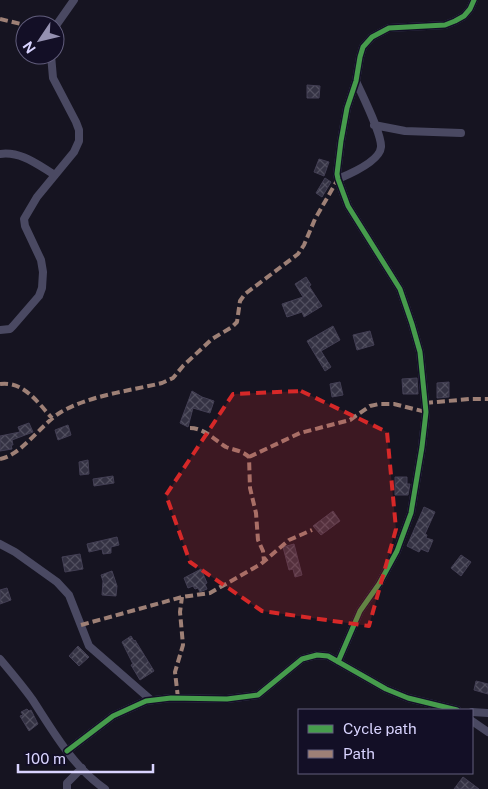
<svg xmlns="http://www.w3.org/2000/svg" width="488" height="789" font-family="'Public Sans',sans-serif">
	<defs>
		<pattern id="building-cross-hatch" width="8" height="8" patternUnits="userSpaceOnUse" patternTransform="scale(1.25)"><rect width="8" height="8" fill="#343243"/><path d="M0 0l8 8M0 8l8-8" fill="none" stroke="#514f5f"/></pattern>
	</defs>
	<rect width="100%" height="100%" fill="#161421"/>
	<!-- building -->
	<path fill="url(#building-cross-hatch)" stroke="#433f54" d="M307 85 320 86 319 98H307Z
		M319 159 329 162 324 176 314 172Z
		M325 178 331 182 322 197 316 193Z
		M306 277 311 285 309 286 322 306 304 317 302 312 287 317 282 304 303 297 295 284Z
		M333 326 340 340 321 351 331 367 325 371 307 341Z
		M370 331 374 345 357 350 353 335Z
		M417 378 418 394H403L402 379Z
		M340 382 343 395 332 397 330 384Z
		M449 382V397L437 398V383Z
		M192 391 202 397 214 401 210 413 193 408 188 427 180 423Z
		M29 423 33 432 12 440 13 445H11L12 449 0 451V436L20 432 18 427Z
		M68 425 71 435 58 440 55 430Z
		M88 460 89 474 80 475 79 462Z
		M113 476 114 483 94 486 93 479Z
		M395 477H407V484H410L408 495H395Z
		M424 507 435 512 425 534 427 535 426 538 433 540 428 552 421 549 419 552 407 546Z
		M333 511 340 521 321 535 313 526Z
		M117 537 119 545 111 547V553L103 554 102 549 89 552 87 544Z
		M294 544 302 575 295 577 293 569 289 570 283 547Z
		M80 554 83 569 65 572 62 557Z
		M461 555 471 562 461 576 451 568Z
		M201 569 207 583 205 584 207 589 200 592 198 588 195 589 193 586 188 588 184 578Z
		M112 571 117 586 116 596 102 595 103 581 101 575Z
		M7 588 11 600 0 604V590Z
		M131 636 134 641 135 640 154 671 140 680 131 665 133 664 122 642Z
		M78 646 89 657 79 666 69 656Z
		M476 681 488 684V694L474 690Z
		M27 709 29 711 31 710 38 724 29 731 20 716 23 715 21 712Z
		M463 777 479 789H454Z"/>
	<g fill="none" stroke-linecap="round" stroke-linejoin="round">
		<!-- minor -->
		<path stroke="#4a4962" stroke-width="8" d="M55 27 74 0
			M374 125 405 131 461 133
			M0 154C21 151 38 165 55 175
			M338 179C350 174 380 161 381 147 382 134 362 95 356 81
			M0 330 10 329 13 326 39 296 42 288 43 272 41 260 25 226 24 219 37 197 74 152 79 141V130L76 122 53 78 51 55
			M0 544 15 552 57 582 69 595 89 646 151 700
			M0 659C11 672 22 685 32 699 53 731 73 767 105 789
			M338 662 360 611 379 584 397 551 411 513 422 447 426 412 420 352 412 324 400 289 348 206 338 179 337 174 341 141 347 108 356 81 360 57 363 47 372 37 389 28 445 25 455 21 464 16 470 9 474 0
			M472 712 488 713
			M472 721 488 732
			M67 751 113 716 146 701 171 698 227 699 258 695 302 659 317 655 328 656 386 689 408 698 457 710
			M67 789V783L82 768"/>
		<!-- quiet -->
		<path stroke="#9e8076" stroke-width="4" stroke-dasharray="8 4" stroke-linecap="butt" d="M0 19 25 25
			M0 384C24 381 37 402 52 418
			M425 403 470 399H488
			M190 428C204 428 215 440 226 447 234 450 243 451 249 457L250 488 256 513 258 540 263 551 264 561
			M249 457 300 433 350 420 370 406 379 404H394L426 412
			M0 459C22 455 41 424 61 412 91 395 129 391 162 383L173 378 183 366 212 339 232 327 237 322 240 301 245 294 298 254 304 245 315 219 338 179
			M81 625 182 597 210 593 261 564 289 540 312 530
			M178 698 175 672 183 645 180 612 182 597"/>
		<defs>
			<path id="cycleway" d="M338 662 360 611 379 584 397 551 411 513 422 447 426 412 420 352 412 324 400 289 348 206 338 179 337 174 341 141 347 108 356 81 360 57 363 47 372 37 389 28 445 25 455 21 464 16 470 9 474 0
				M67 751 113 716 146 701 171 698 227 699 258 695 302 659 317 655 328 656 386 689 408 698 457 710"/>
		</defs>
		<!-- cycleway casing -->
		<use href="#cycleway" stroke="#130f26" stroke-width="8"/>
		<!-- cycleway -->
		<use href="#cycleway" stroke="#469c4c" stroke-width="5"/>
	</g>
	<!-- marked area -->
	<path fill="#d62828" fill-opacity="0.2" stroke="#d62828" stroke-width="4" stroke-dasharray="10 6" stroke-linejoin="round" d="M301 391 387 432 396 529 369 626 262 611 190 562 166 495 233 394Z"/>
	<!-- legend -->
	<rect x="298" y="709" width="175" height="65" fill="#130f26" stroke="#625e7d"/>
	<rect x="308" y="725" width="25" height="8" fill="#469c4c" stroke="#625e7d"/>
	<text x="343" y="734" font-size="15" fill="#d9d4ff">Cycle path</text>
	<rect x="308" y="750" width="25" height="8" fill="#9e8076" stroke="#625e7d"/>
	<text x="343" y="759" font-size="15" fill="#d9d4ff">Path</text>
	<!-- north arrow -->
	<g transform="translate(40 40) rotate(235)"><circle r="24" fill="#130f26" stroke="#625e7d"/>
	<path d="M0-4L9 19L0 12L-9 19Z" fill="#9591b1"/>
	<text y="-8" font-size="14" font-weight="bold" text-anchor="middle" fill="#d9d4ff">N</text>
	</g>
	<!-- scale -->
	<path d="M18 764v8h135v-8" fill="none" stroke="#d9d4ff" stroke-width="2.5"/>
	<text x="25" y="764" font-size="15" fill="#d9d4ff" stroke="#130f26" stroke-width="4" paint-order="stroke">100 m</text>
</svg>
